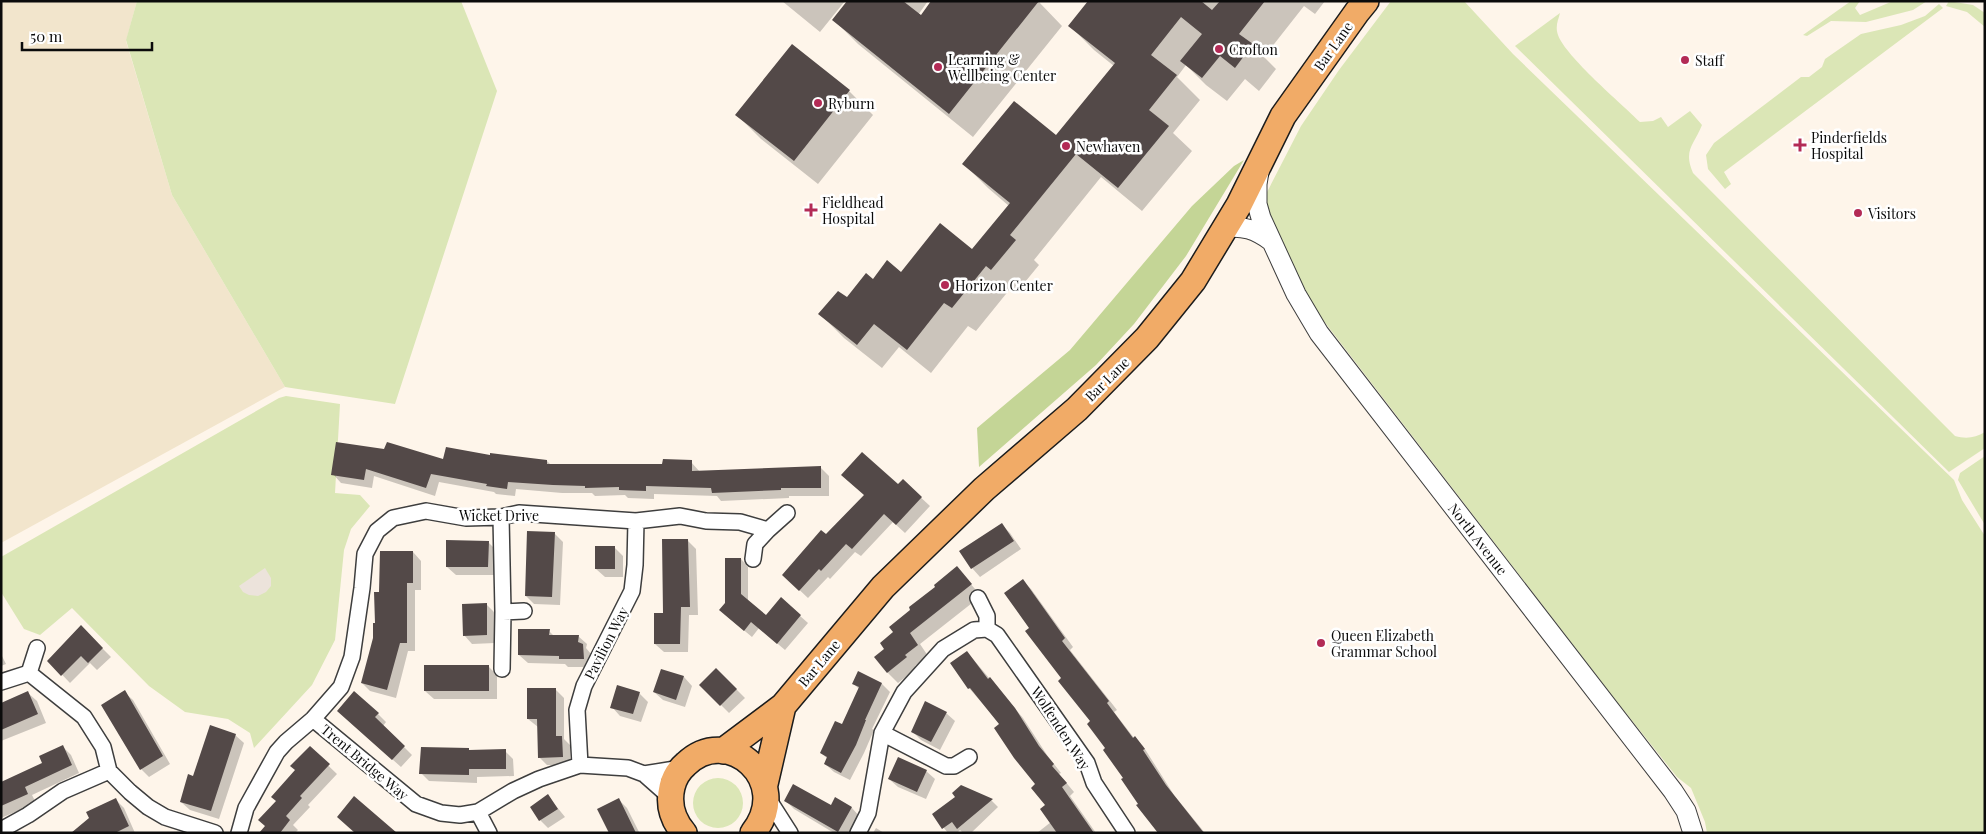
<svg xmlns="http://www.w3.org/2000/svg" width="1986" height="834" font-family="'Playfair Display',serif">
	<rect width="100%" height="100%" fill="#fef5ea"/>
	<!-- farmland -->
	<path fill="#f2e5cc" d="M1 1H137L126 41 172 195 285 387 1 543Z"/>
	<!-- green -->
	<path fill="#dbe6b6" d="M137 1H461L497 91 395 404 285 387 172 195 126 40Z
		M1391 1H1464L1513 54 1954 480 1962 500 1985 536V833H1707L1705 822 1691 788 1677 777 1614 698 1313 307 1269 216 1265 196 1301 126 1339 70Z
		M1851 1H1860L1855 8 1860 15 1893 1H1927L1913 10 1866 22 1831 21 1807 36 1803 35Z
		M1949 1 1973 5 1985 13V27L1967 12 1946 6Z
		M1939 4 1943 8 1724 172 1731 184 1725 189 1708 169 1706 155 1714 143 1801 77H1809L1822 67 1825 59 1861 34 1901 25 1925 16Z
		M1560 13C1558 21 1555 26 1558 35 1566 57 1621 103 1640 122L1653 121 1661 117 1668 127 1690 111 1702 125C1694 145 1683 150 1693 173L1955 436C1966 439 1975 438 1985 432V448L1949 472 1515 46Z
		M286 396 340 404 335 493 360 495 370 506 351 529 344 550 335 640 312 685 254 748 250 733 228 719 185 712 149 686 72 608 40 635 24 629 1 592V557L279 398Z
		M1985 456V525L1958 480 1960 473Z
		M693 803a25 25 0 1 1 50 0a25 25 0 1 1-50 0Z"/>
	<!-- forest -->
	<path fill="#c4d596" d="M1244 160 1186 256 1134 324 1096 365 979 467 977 428 1070 350 1192 206 1234 166Z"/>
	<!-- plaza -->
	<path fill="#ece3db" d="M265 568 271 578V586L266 592 258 596 249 595 243 592 239 586Z"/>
	<!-- shadow -->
	<path fill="#0003" d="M782 1H845L820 32Z
		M849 1H928L918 15 921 16 1038 1 1062 26 973 137 858 44 834 20Z
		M1090 1H1325L1315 14 1304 6 1264 57 1276 69 1259 91 1245 79 1227 101 1206 85 1186 65 1177 77 1200 100 1173 133 1192 151 1142 211 1101 177 1034 260 1039 265 1016 293 1010 289 976 331 968 326 931 373 899 347 882 368 844 338 820 314 847 299 873 280 901 274 972 251 1009 206 988 188 964 164 1056 137 1114 66 1094 50 1070 26Z
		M792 46 849 91 873 115 818 184 761 139 737 115Z
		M337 443 444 461 491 456 547 461 551 465H664L691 462 700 472 821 468 829 476V496H789V498L721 501 717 496 654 494V499L628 498 625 495 595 496 592 493H562L516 489 515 496 496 494 494 492 439 482 435 496 374 476 372 488 341 483 333 474Z
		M903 481 930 506 905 533 893 522 861 556 855 552 830 579 828 577 808 598 792 583 827 536 865 495 898 486Z
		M1002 525 1010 533 1021 549 980 577 972 568 961 552Z
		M554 533 563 542 560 605 534 604 526 596Z
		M688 541 696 549 698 615H689L688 652H664L655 644Z
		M488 542 496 550V575H456L447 567Z
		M614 547 623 556V577H605L596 569Z
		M413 552 421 561V590H415V651H408L396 698 370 691 362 683 374 638 381 593Z
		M741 559 748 567V601L766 617 781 599 808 623 785 650 759 628 752 637 728 617 726 604Z
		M957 568 981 596 920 644 928 656 915 666 917 668 898 683 888 673 886 649 895 632 912 610Z
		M1023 581 1031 589 1073 647 1070 650 1117 710 1114 712 1134 738 1143 746 1174 795 1205 833H1160L1139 804 1092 721 1031 629Z
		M487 605 495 613V643L472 644 464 635Z
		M81 627 111 657 97 670 90 663 70 683 49 661Z
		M549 631 555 637 578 636 587 644 586 648 591 654V667H568L565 664 528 663 519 655Z
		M967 652 1023 718 1047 755 1061 773 1059 774 1074 792 1070 796 1096 833H1037L1051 822 1047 805 1037 784 1001 725 969 688Z
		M1 654 6 664 1 666Z
		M488 666 497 675V699H434L425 691Z
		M716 669 745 698 729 713 701 685Z
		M859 673 882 684 890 692 872 729 874 730 864 753 850 780 834 772 825 764 828 759 821 753 843 726 860 690 853 683Z
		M684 677 692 686 685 707 663 700 654 692Z
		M556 690 564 698V739L570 745V765H547L539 757 538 727 528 719Z
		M124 692 133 700 170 764 149 777 141 769Z
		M28 693 37 701 46 723 1 741V705Z
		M639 693 648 702 641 722 620 716 612 707Z
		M946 713 955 721 940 750 921 740 913 732Z
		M378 714 386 722 383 726 412 755 401 767 347 719Z
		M235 735 244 743 219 819 190 810 181 802 194 777Z
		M63 747 71 755 79 773 32 795 36 803 1 818V783L44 764Z
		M310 748 337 774 308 805 310 807 293 825 298 830 295 833H261L266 826 277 801Z
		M469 750 471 752 505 751 513 759 514 776 477 777V783L429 781 421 773Z
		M926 771 935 779 926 799 898 787 889 779Z
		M548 796 565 817 548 828 540 820Z
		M836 799 852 808 860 817 850 833H834L794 809 786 801 831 806Z
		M990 799 998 807 971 833H963L960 830 957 833H948L935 817Z
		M116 800 124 808 135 833H72Z
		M619 800 627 808 639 832 644 833H610Z
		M876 828 884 833H873Z"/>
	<!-- building -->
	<path fill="#534948" d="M847 1H903L921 15 931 1H1039L949 114 832 20Z
		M1088 1H1201L1212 10 1220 1H1265L1239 34 1253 44 1235 68 1220 56 1202 78 1180 61 1202 34 1181 17 1151 55 1177 75 1149 110 1169 126 1118 188 1076 154 1010 235 1016 240 991 270 986 266 952 308 944 303 907 350 874 324 857 345 818 314 838 291 847 297 866 273 873 279 887 260 901 272 940 223 972 249 1010 203 962 164 1014 101 1056 135 1115 63 1068 26Z
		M792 44 850 90 794 161 735 115Z
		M336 442 384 449 387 442 443 459 446 447 490 455V453L547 460V464H662L663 459 692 460V471L821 466V488H781V490L712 493 711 488 646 486V491L619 490V487L585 488V486L553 485 508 482 507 489 486 486 487 484 431 474 426 488 366 469 364 480 331 475Z
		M862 452 898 484 903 479 922 497 896 525 884 514 852 549 846 544 821 571 819 569 799 591 782 575 821 530 826 534 864 495 841 475Z
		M1002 523 1014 541 971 569 959 551Z
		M527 531 555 532 552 597 525 596Z
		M662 539H688L690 607H681L680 644H654V613H663Z
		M446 540 489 541 488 567H446Z
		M595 546H615V569H595Z
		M380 551H413V583H407V643H400L387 690 361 683 373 638V623H375L374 592H379Z
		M725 558H741V594L766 615 781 597 801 615 777 644 751 622 744 631 719 610 725 603Z
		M957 566 972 584 910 633 918 645 905 655 907 657 887 673 874 657 884 649 880 643 893 632 889 627 910 610 909 607 935 587 934 585Z
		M1023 579 1065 638 1062 641 1109 701 1107 703 1133 738 1135 736 1145 749 1143 750 1166 785 1204 833H1158L1136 805 1138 804 1121 779 1123 778 1103 750 1105 748 1087 724 1090 721 1058 681 1061 678 1025 631 1029 628 1004 593Z
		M487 603V635L463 636 462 604Z
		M81 625 103 648 88 663 81 656 61 676 47 661Z
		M518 629H550L549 635H579L578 642 583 644 584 659H559V656L518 655Z
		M967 651 988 679 990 677 1015 708 1039 746 1054 764 1052 766 1067 783 1062 787 1094 833H1057L1040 809 1045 805 1031 788 1035 784 1014 758 994 728 999 724 970 688 968 689 950 663Z
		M424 665H489V691H424Z
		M716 668 737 689 720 706 699 685Z
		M661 669 684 676 676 700 653 692Z
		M858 671 882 683 865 720H866L856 745 841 773 824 764 827 757 820 753 835 721 842 724 859 687 852 684Z
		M617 685 640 692 633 714 610 708Z
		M527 688H556V736H562L563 757 538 758 537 719H527Z
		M125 690 163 756 140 770 101 705Z
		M28 691 38 714 1 730V703Z
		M354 691 379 713 375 717 405 746 392 760 337 711Z
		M925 701 947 712 931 742 911 732Z
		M210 725 236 734 211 811 180 802 188 774 193 776Z
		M63 745 72 765 25 787 28 794 1 806V782L42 763 39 756Z
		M310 746 330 764 300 796 302 798 286 816 290 820 280 833H259L265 826 258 820 276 801 271 797 295 770 290 766Z
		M421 747 469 748V750L506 749V769H469V775L419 774Z
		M898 757 927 770 917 792 888 779Z
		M793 784 831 805 835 797 852 807 838 832 784 801Z
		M961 785 993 799 957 829 952 822 942 829 932 814 955 797 952 793Z
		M548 794 558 809 539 821 530 807Z
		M354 796 397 833H355L337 817Z
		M116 798 129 826 115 833H71L89 818 86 812Z
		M619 798 636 833H609L597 809Z"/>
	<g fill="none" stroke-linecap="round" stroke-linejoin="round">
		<defs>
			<path id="minor" d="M501 517 503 612 502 669
				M768 530 787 513
				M978 598 987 616V629
				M503 612 524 611
				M29 673 84 717 103 747 109 771 130 792 148 807 165 817 215 833
				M1 682 29 673 37 648
				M313 719 416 804 441 813 460 815 478 812 513 791 539 779 580 765 628 768 644 774 670 797
				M882 733 946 766H954L969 757
				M580 765 577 710 584 686 632 591 635 565 636 521
				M644 774 681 768
				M767 797 790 833
				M478 812 489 833
				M1 830 28 815 63 791 109 771
				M239 833 246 808 277 752 286 742 313 719 341 687 352 657 362 588 365 554 377 531 393 518 426 511 466 518 501 517 519 513 636 521 680 516 706 521 740 522 768 530 755 544 753 559
				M858 833 868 813 882 733 904 692 943 649 974 630 987 629 997 635 1087 763 1094 783 1127 833"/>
			<path id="tertiary" d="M1259 172 1257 184V204L1261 218 1296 294 1319 333 1673 791 1686 811 1693 833
				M1224 228C1243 225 1256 230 1271 241"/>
			<path id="primary" d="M723 751 783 706 883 587 984 489 1077 409 1147 338 1193 281 1239 205 1283 116 1357 12 1366 1
				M765 784 783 706
				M684 833C672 819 668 804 672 787 674 778 679 770 686 764 728 723 794 781 753 833"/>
		</defs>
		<!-- minor casing -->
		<use href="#minor" stroke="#3e3e3e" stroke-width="18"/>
		<!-- tertiary casing -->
		<use href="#tertiary" stroke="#3e3e3e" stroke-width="21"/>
		<!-- primary casing -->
		<use href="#primary" stroke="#1c1c1c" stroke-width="28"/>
		<!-- minor -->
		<use href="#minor" stroke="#fff" stroke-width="15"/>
		<!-- tertiary -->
		<use href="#tertiary" stroke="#fff" stroke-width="19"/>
		<!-- primary -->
		<use href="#primary" stroke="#f1ab67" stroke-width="25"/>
	</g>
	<!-- markers -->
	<g fill="#b32b56" stroke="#fff" stroke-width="2">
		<circle cx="1219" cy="49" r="5"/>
		<circle cx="1685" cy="60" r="5"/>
		<circle cx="938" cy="67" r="5"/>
		<circle cx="818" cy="103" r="5"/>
		<path d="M1797.5 137.5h5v5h5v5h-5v5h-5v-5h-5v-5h5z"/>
		<circle cx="1066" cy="146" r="5"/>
		<path d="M808.5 202.5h5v5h5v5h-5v5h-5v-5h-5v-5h5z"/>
		<circle cx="1858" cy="213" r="5"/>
		<circle cx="945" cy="285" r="5"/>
		<circle cx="1321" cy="643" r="5"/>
	</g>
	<g text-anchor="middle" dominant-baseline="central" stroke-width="5" stroke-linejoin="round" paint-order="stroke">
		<!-- street labels -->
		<g font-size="14" fill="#0b0b0b" stroke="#fff">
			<text transform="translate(1333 46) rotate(-55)">Bar Lane</text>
			<text transform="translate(1107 379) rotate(-45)">Bar Lane</text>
			<text x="499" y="515">Wicket Drive</text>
			<text transform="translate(1478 539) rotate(52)">North Avenue</text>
			<text transform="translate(606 643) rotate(-63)">Pavilion Way</text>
			<text transform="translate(819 663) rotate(-50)">Bar Lane</text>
			<text transform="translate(1061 728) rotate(57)">Wolfenden Way</text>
			<text transform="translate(365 762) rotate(40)">Trent Bridge Way</text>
		</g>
		<!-- poi labels -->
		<g font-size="14" fill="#0b0b0b" stroke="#fff" text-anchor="start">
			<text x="1229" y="49">Crofton</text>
			<text x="948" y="59">Learning &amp;<tspan x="948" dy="16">Wellbeing Center</tspan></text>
			<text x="1695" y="60">Staff</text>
			<text x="828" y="103">Ryburn</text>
			<text x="1811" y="137">Pinderfields<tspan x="1811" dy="16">Hospital</tspan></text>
			<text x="1076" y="146">Newhaven</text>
			<text x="822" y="202">Fieldhead<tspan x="822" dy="16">Hospital</tspan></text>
			<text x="1868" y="213">Visitors</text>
			<text x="955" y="285">Horizon Center</text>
			<text x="1331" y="635">Queen Elizabeth<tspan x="1331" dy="16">Grammar School</tspan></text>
		</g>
	</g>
	<!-- border -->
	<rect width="1986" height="834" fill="none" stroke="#0b0b0b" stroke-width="5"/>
	<!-- scale -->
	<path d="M22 42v8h130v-8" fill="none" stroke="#0b0b0b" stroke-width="2.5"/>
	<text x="30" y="42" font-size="15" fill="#0b0b0b" stroke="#ffffff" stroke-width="4" paint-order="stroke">50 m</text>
</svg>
